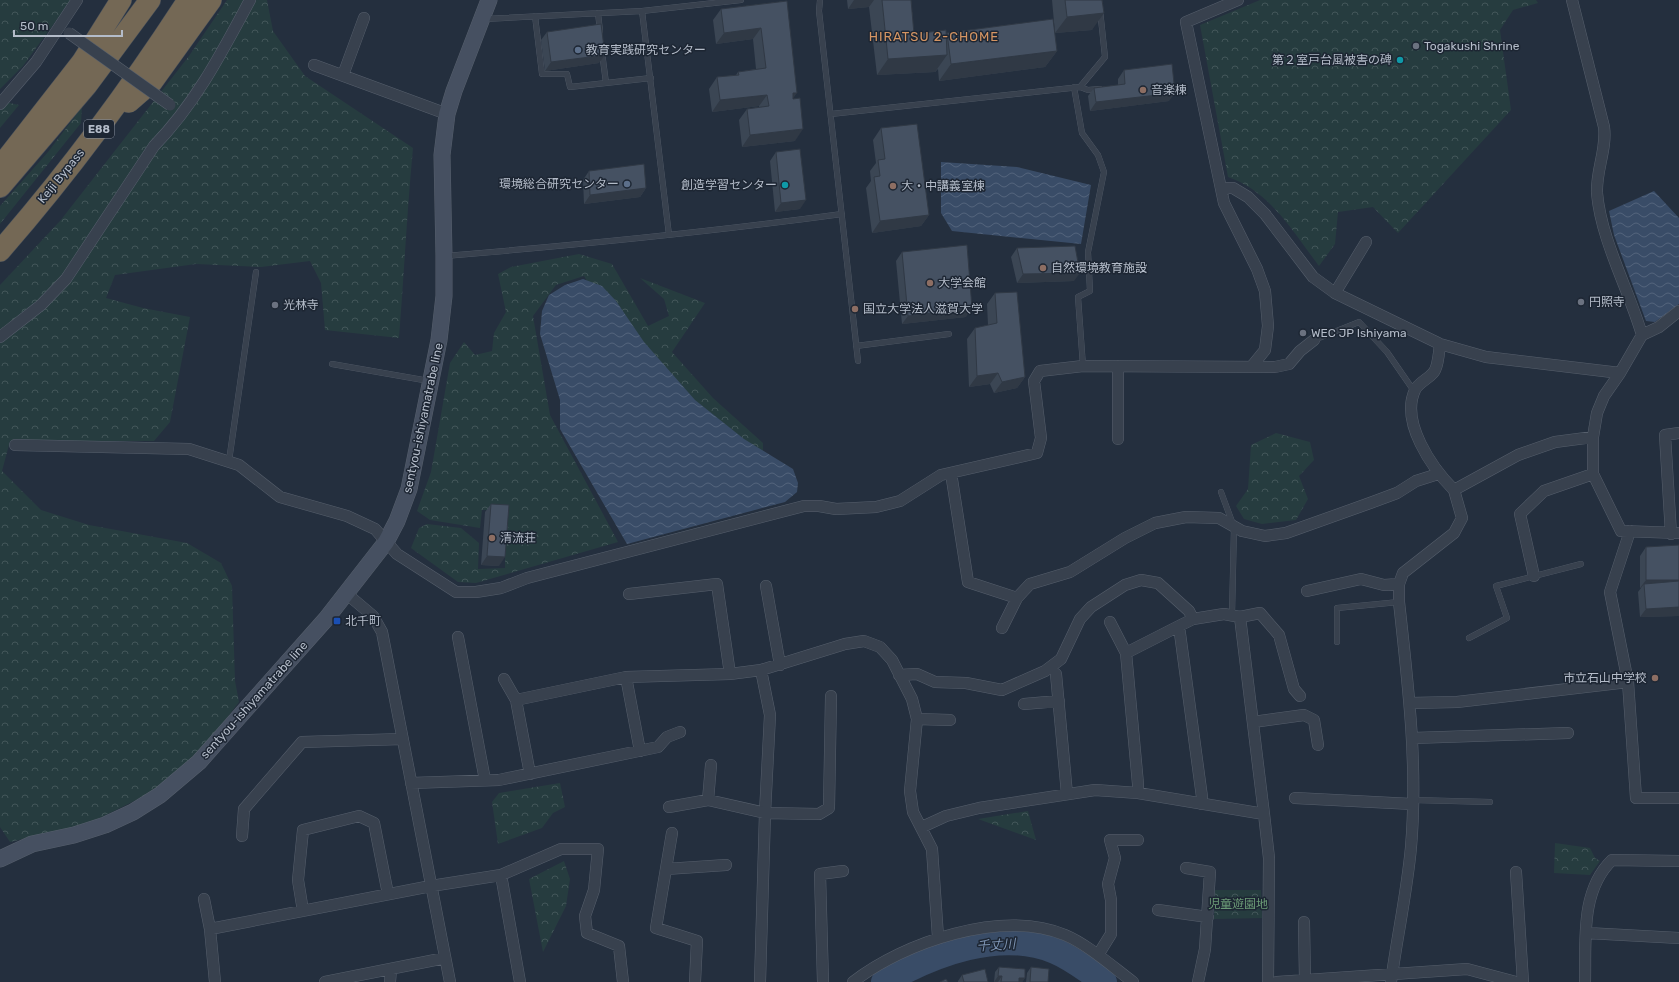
<svg xmlns="http://www.w3.org/2000/svg" width="1679" height="982" font-family="Rubik,'Noto Sans JP',sans-serif">
	<defs>
		<pattern id="forest-crowns" width="20" height="18" patternUnits="userSpaceOnUse"><rect width="20" height="18" fill="#263c3f"/><path d="M2 6a3 3 0 1 1 6 0M12 15a3 3 0 1 1 6 0" fill="none" stroke="#435659"/></pattern>
		<pattern id="water-waves" width="16" height="10" patternUnits="userSpaceOnUse"><rect width="16" height="10" fill="#394c67"/><path d="M0 5q4-4 8 0t8 0" fill="none" stroke="#53647b"/></pattern>
	</defs>
	<rect width="100%" height="100%" fill="#242f3e"/>
	<!-- forest -->
	<path fill="url(#forest-crowns)" d="M0 0H71L23 66 0 89Z
		M227 0H267L273 31 305 76 413 148C407 211 404 275 399 338L325 330 321 283 310 261 261 267 196 264 115 275 106 298 143 308 190 317 170 422 154 441H10L2 471 41 510 89 525 187 543 221 563 232 586 235 681 239 702 204 748 160 788 88 824 10 842 0 827V285L60 221 189 56Z
		M1260 0H1536L1538 3 1513 10 1500 30 1511 110 1398 233 1373 207 1338 212 1335 244 1319 266C1293 232 1271 192 1228 177L1200 25Z
		M5 102 19 105 0 128V108Z
		M82 107 81 123 0 224V206L48 152Z
		M579 254 612 264 648 326 669 316 664 299 640 278 705 303 672 352 713 398 763 443V461L694 412 611 321 584 276 556 285 533 316 550 415 618 542 476 583 458 582 411 548 419 528 427 524 461 528 479 543 478 569 505 568V510H482L480 528 430 520 417 511 431 472 450 363 464 342 475 355 492 351 494 333 506 312 498 274 511 267Z
		M1276 433 1310 442 1314 460 1299 476 1308 499 1296 520 1262 524 1244 519 1236 506 1248 489 1251 445Z
		M560 783 565 807 553 813 542 828 498 844 492 802 499 793Z
		M1028 811 1036 840 978 819Z
		M1555 843 1590 848 1595 858 1600 861 1590 875 1554 873Z
		M564 861 570 879 566 906 543 952 529 879Z
		M1215 890H1261L1262 918 1214 919Z"/>
	<!-- water -->
	<path fill="url(#water-waves)" d="M941 162 1017 167 1091 185 1081 244 952 231 941 213Z
		M1654 191 1679 218V304L1655 322 1646 321 1614 235 1609 211Z
		M583 279 602 286 616 301 644 342 695 400 744 439 793 469 798 483 797 492 785 502 627 544 560 429V400L540 334 542 311 549 295 565 285Z"/>
	<g fill="none" stroke-linecap="round" stroke-linejoin="round">
		<!-- river -->
		<path stroke="#394c67" stroke-width="26" d="M884 982C933 954 1000 928 1055 951 1072 958 1089 971 1104 982"/>
		<defs>
			<path id="service" d="M820 0 819 11 858 361
				M642 11 669 235
				M598 13 600 31
				M535 16 542 74H567L570 87 651 78
				M485 19 642 11 741 0
				M602 52 606 83
				M1074 87 1082 133 1098 155 1104 172 1088 252 1090 291 1078 297 1083 366
				M1080 87 1105 57 1099 0
				M831 114 1080 87 1088 90 1100 89
				M445 256C578 245 710 232 842 214
				M1314 340 1359 322 1387 352 1414 391
				M856 346 949 334
				M332 364 429 381
				M229 461 256 272
				M1221 492 1234 527 1232 615
				M1469 638 1507 618 1496 586 1581 564
				M1337 642V608L1399 602
				M1413 800 1490 802"/>
			<path id="minor" d="M1238 0 1186 22 1224 203 1257 269 1265 291 1268 326 1265 350 1252 366
				M1572 0 1604 127C1607 149 1596 170 1597 193 1601 240 1629 290 1642 335
				M314 65 447 114
				M343 75 364 18
				M0 104 36 62 77 0
				M1222 192 1227 188H1233L1248 197 1265 214 1313 277 1335 293 1440 344 1486 357 1620 373
				M1335 293 1366 242
				M0 337 41 305 66 279 154 146C196 103 222 52 250 0
				M1440 344C1439 352 1438 368 1433 373 1428 379 1418 383 1415 390 1400 422 1432 468 1454 490
				M1118 366V439
				M1593 437V474L1621 531 1679 533
				M15 445 189 449 239 465 280 497 347 516 375 529 397 554 456 592H476L501 588 527 578 804 506H819L836 509 876 507 900 501 941 475 1037 453 1041 438 1034 381 1040 371 1083 366 1275 367 1289 364 1300 351 1314 340
				M951 473 968 582 1017 598
				M1630 531 1610 592 1628 682 1636 798H1679
				M1671 534 1665 435 1679 433
				M1534 576 1520 514 1544 491 1593 474
				M766 586 780 665
				M1307 591 1361 579 1384 585 1399 584
				M347 594 373 616 382 632 450 982
				M629 594 717 584 730 674
				M1240 617 1260 613 1279 635 1294 689 1300 696
				M1193 619 1224 614 1240 617 1264 814
				M1110 622 1126 653
				M1002 628 1017 598 1030 584 1070 572 1125 538 1155 523 1186 517 1219 518 1242 531 1265 536 1286 533 1370 503 1397 493 1416 481 1438 474
				M458 637 485 780
				M1056 674 1067 794
				M899 675 917 674 935 682 966 683 1002 690 1045 671 1061 659 1080 619 1091 607 1125 585 1141 580 1158 583 1189 611 1193 619 1179 626
				M626 677 640 751
				M504 679 516 700 530 774
				M516 700 626 677 730 674 761 670 845 644 864 641 880 647 892 660 912 699 917 719 910 791 913 812 932 849 938 937
				M1410 703 1457 702 1628 682
				M1024 704 1059 701
				M917 719 950 720
				M1253 722 1304 715 1314 720 1318 745
				M1413 738 1568 733
				M411 783 499 780 658 747 667 737 680 732
				M1138 793V784L1126 653 1179 626 1202 797 1201 804
				M1295 798 1412 804
				M708 800 711 765
				M669 807 708 800 765 813 819 814 829 808 831 696
				M922 827 946 816 979 808 1095 790 1138 793 1264 814 1269 858 1268 982
				M672 833 656 928 697 941 695 982
				M242 836 244 809 302 742 403 739
				M1186 868 1210 872 1205 949 1198 982
				M666 869 726 865
				M1516 872 1523 982
				M501 875 520 982
				M204 899 210 929 215 982
				M1158 910 1208 917
				M303 911 298 880 303 830 359 816 374 823 388 894
				M1304 922 1305 980
				M210 929 431 886 501 875 561 849H598L594 890 585 916 587 933 619 946 623 982
				M1587 933 1679 938
				M1098 955 1111 934V900L1108 884 1115 858 1110 840H1138
				M325 982 445 958
				M390 982 391 969
				M760 982 765 813 770 715 761 670
				M823 982 820 874 843 871
				M853 982C904 942 1002 909 1065 935 1087 944 1113 967 1133 982
				M1277 982 1467 969 1516 982
				M1391 982C1397 937 1407 892 1411 847 1418 765 1408 684 1399 602V584L1403 573 1454 533 1462 518 1454 490 1518 455 1555 442 1593 437 1597 413 1604 396 1620 373 1642 335 1659 327 1679 311
				M1585 982C1586 941 1580 891 1612 860L1679 861"/>
			<path id="secondary" d="M0 859 32 844 74 835 105 825 133 812 160 795 199 762 326 619 386 542 397 521 409 489 439 340 444 296V256L442 155 447 114 454 91 489 0"/>
			<path id="motorway" d="M129 102 152 82 211 0
				M4 162 82 62 121 0
				M0 187 87 85 150 0
				M0 251C69 172 131 88 188 0"/>
		</defs>
		<!-- service casing -->
		<use href="#service" stroke="#565f6c" stroke-width="6"/>
		<!-- minor casing -->
		<use href="#minor" stroke="#565f6c" stroke-width="12"/>
		<!-- secondary casing -->
		<use href="#secondary" stroke="#565f6c" stroke-width="17"/>
		<!-- motorway casing -->
		<use href="#motorway" stroke="#434c59" stroke-width="22"/>
		<!-- service -->
		<use href="#service" stroke="#38414e" stroke-width="5.5"/>
		<!-- minor -->
		<use href="#minor" stroke="#38414e" stroke-width="11"/>
		<!-- secondary -->
		<use href="#secondary" stroke="#465061" stroke-width="16"/>
		<!-- motorway -->
		<use href="#motorway" stroke="#746855" stroke-width="21"/>
		<defs>
			<path id="minor-bridge" d="M69 33 170 105"/>
		</defs>
		<!-- minor-bridge casing -->
		<use href="#minor-bridge" stroke="#565f6c" stroke-width="12" stroke-linecap="butt"/>
		<!-- minor-bridge -->
		<use href="#minor-bridge" stroke="#38414e" stroke-width="11"/>
	</g>
	<!-- wall -->
	<path fill="#3b4654" d="M847 0H911L914 34H946L947 33 1057 51 1045 67 939 81 938 69 935 72 877 75 869 7 848 9Z
		M1052 0H1102L1092 30 1055 33Z
		M787 1 795 141 742 147 739 120 747 109 759 107V106L712 112 709 89 717 77 736 75 738 72 756 69 753 39 716 44 713 20 721 9Z
		M547 32 599 63 545 71 541 40Z
		M1124 70 1169 101 1090 111 1088 96 1094 88 1118 85V79Z
		M881 128 929 215 921 226 872 233 866 188 871 181 870 171 876 163 873 140Z
		M776 152 800 209 775 212 770 161Z
		M589 171 646 188 640 197 584 204 583 180Z
		M1017 248 1074 281 1017 283 1011 257Z
		M902 252 966 317 902 324 896 261Z
		M995 293 1025 377 1017 388 994 393 990 384 969 387 967 339 975 328 988 325 987 304Z
		M491 504 499 566 481 565 485 512Z
		M1646 547 1679 616 1640 617 1638 592 1641 588H1640V556Z
		M999 967 1025 978 1022 982H994L995 972Z
		M1031 967 1048 982H1026L1027 973Z
		M962 975 988 982H958V981Z"/>
	<!-- shaded-wall -->
	<path fill="#303945" d="M854 0H874L869 7 848 9Z
		M1104 13 1092 30 1055 33 1067 17Z
		M761 28 753 39 716 44 724 33Z
		M1057 51 1045 67 939 81 951 64Z
		M605 55 599 63 545 71 551 62Z
		M947 55 935 72 877 75 888 59Z
		M793 93H797L789 104Z
		M1175 93 1169 101 1090 111 1096 102Z
		M767 95 759 106 712 112 720 100Z
		M803 129 795 141 742 147 750 135Z
		M646 188 640 197 584 204 590 195Z
		M806 200 800 209 775 212 781 203Z
		M929 215 921 226 872 233 880 221Z
		M1080 273 1074 281 1017 283 1023 274Z
		M972 308 966 317 902 324 908 316Z
		M998 373 990 384 969 387 977 376Z
		M1025 377 1017 388 994 393 1002 382Z
		M487 556 505 557 499 566 481 565Z
		M1646 580H1679V588L1644 584 1641 588H1640Z
		M1679 607V616L1640 617 1646 609Z
		M998 976H1002L998 982H994Z
		M1019 978H1025L1022 982H1016Z"/>
	<!-- building -->
	<path fill="#455162" stroke="#303945" d="M882 0H911L914 34 946 30 947 55 888 59Z
		M1065 0H1102L1104 13 1067 17Z
		M787 1 797 93H793V99L800 98 803 129 750 135 747 109 769 106 767 95 720 100 717 77 739 75 738 72 766 68 761 28 724 33 721 9Z
		M1053 19 1057 51 951 64 947 33Z
		M601 24 605 55 551 62 547 32Z
		M1172 64 1175 93 1096 102 1094 88 1125 84 1124 70Z
		M917 124 929 215 880 221 874 177 880 176 878 160 885 159 881 128Z
		M800 149 806 200 781 203 776 152Z
		M644 164 646 188 590 195 589 171Z
		M967 245 972 308 908 316 902 252Z
		M1075 246 1080 273 1023 274 1017 248Z
		M1017 292 1025 377 1002 382 998 373 977 376 975 328 997 323 995 293Z
		M491 504 509 505 505 557 487 556Z
		M1679 545V580H1646V547Z
		M1679 581V607L1646 609 1644 584Z
		M999 967 1025 969V978H1019V982H1001L1002 976H998Z
		M1031 967 1049 969 1048 982H1030Z
		M985 969 988 982H964L962 975Z
		M946 979 948 982H940Z"/>
	<!-- markers -->
	<g fill="#6b7280" stroke="#1d2633" stroke-width="1.5">
		<circle cx="1416" cy="46" r="4"/>
		<circle cx="1581" cy="302" r="4"/>
		<circle cx="275" cy="305" r="4"/>
		<circle cx="1303" cy="333" r="4"/>
	</g>
	<g fill="#5c6f8a" stroke="#1d2633" stroke-width="1.5">
		<circle cx="578" cy="50" r="4"/>
		<circle cx="627" cy="184" r="4"/>
	</g>
	<g fill="#0f9aa8" stroke="#1d2633" stroke-width="1.5">
		<circle cx="1400" cy="60" r="4"/>
		<circle cx="785" cy="185" r="4"/>
	</g>
	<g fill="#8d6e63" stroke="#1d2633" stroke-width="1.5">
		<circle cx="1143" cy="90" r="4"/>
		<circle cx="893" cy="186" r="4"/>
		<circle cx="1043" cy="268" r="4"/>
		<circle cx="930" cy="283" r="4"/>
		<circle cx="855" cy="309" r="4"/>
		<circle cx="492" cy="538" r="4"/>
		<circle cx="1655" cy="678" r="4"/>
	</g>
	<rect fill="#1a4fb4" stroke="#1d2633" stroke-width="1.5" x="333" y="617" width="8" height="8" rx="2"/>
	<g text-anchor="middle" dominant-baseline="central" stroke-width="3" stroke-linejoin="round" paint-order="stroke">
		<!-- shield labels -->
		<rect fill="#1d2633" stroke="#878f9c" stroke-width="1" x="84" y="120" width="30" height="18" rx="3"/>
		<g font-size="11" font-weight="bold" fill="#b4bcc9">
			<text x="99" y="129">E88</text>
		</g>
		<!-- poi labels -->
		<g font-size="12" fill="#b4bcc9" stroke="#1d2633" text-anchor="start">
			<text x="1424" y="46">Togakushi Shrine</text>
			<text x="586" y="50">教育実践研究センター</text>
			<text x="1392" y="60" text-anchor="end">第２室戸台風被害の碑</text>
			<text x="1151" y="90">音楽棟</text>
			<text x="619" y="184" text-anchor="end">環境総合研究センター</text>
			<text x="777" y="185" text-anchor="end">創造学習センター</text>
			<text x="901" y="186">大・中講義室棟</text>
			<text x="1051" y="268">自然環境教育施設</text>
			<text x="938" y="283">大学会館</text>
			<text x="1589" y="302">円照寺</text>
			<text x="283" y="305">光林寺</text>
			<text x="863" y="309">国立大学法人滋賀大学</text>
			<text x="1311" y="333">WEC JP Ishiyama</text>
			<text x="500" y="538">清流荘</text>
			<text x="345" y="621">北千町</text>
			<text x="1647" y="678" text-anchor="end">市立石山中学校</text>
		</g>
		<!-- street labels -->
		<g font-size="12" fill="#b4bcc9" stroke="#1d2633">
			<text transform="translate(61 176) rotate(-51)">Keiji Bypass</text>
			<text transform="translate(423 418) rotate(-78)">sentyou-ishiyamatrabe line</text>
			<text transform="translate(254 700) rotate(-48)">sentyou-ishiyamatrabe line</text>
		</g>
		<!-- park labels -->
		<g font-size="12" fill="#6b9a76" stroke="#1d2633">
			<text x="1238" y="904">児童遊園地</text>
		</g>
		<!-- neighbourhood labels -->
		<g font-size="13" letter-spacing="1" fill="#d59563" stroke="#1d2633">
			<text x="934" y="36">HIRATSU 2-CHOME</text>
		</g>
		<!-- water labels -->
		<g font-size="13" font-style="italic" fill="#7c92b1" stroke="#1d2633">
			<text transform="translate(996 945) rotate(-4)">千丈川</text>
		</g>
	</g>
	<!-- scale -->
	<path d="M14 30v6h108v-6" fill="none" stroke="#b4bcc9" stroke-width="2"/>
	<text x="20" y="30" font-size="12" fill="#b4bcc9" stroke="#1d2633" stroke-width="3" paint-order="stroke">50 m</text>
</svg>
